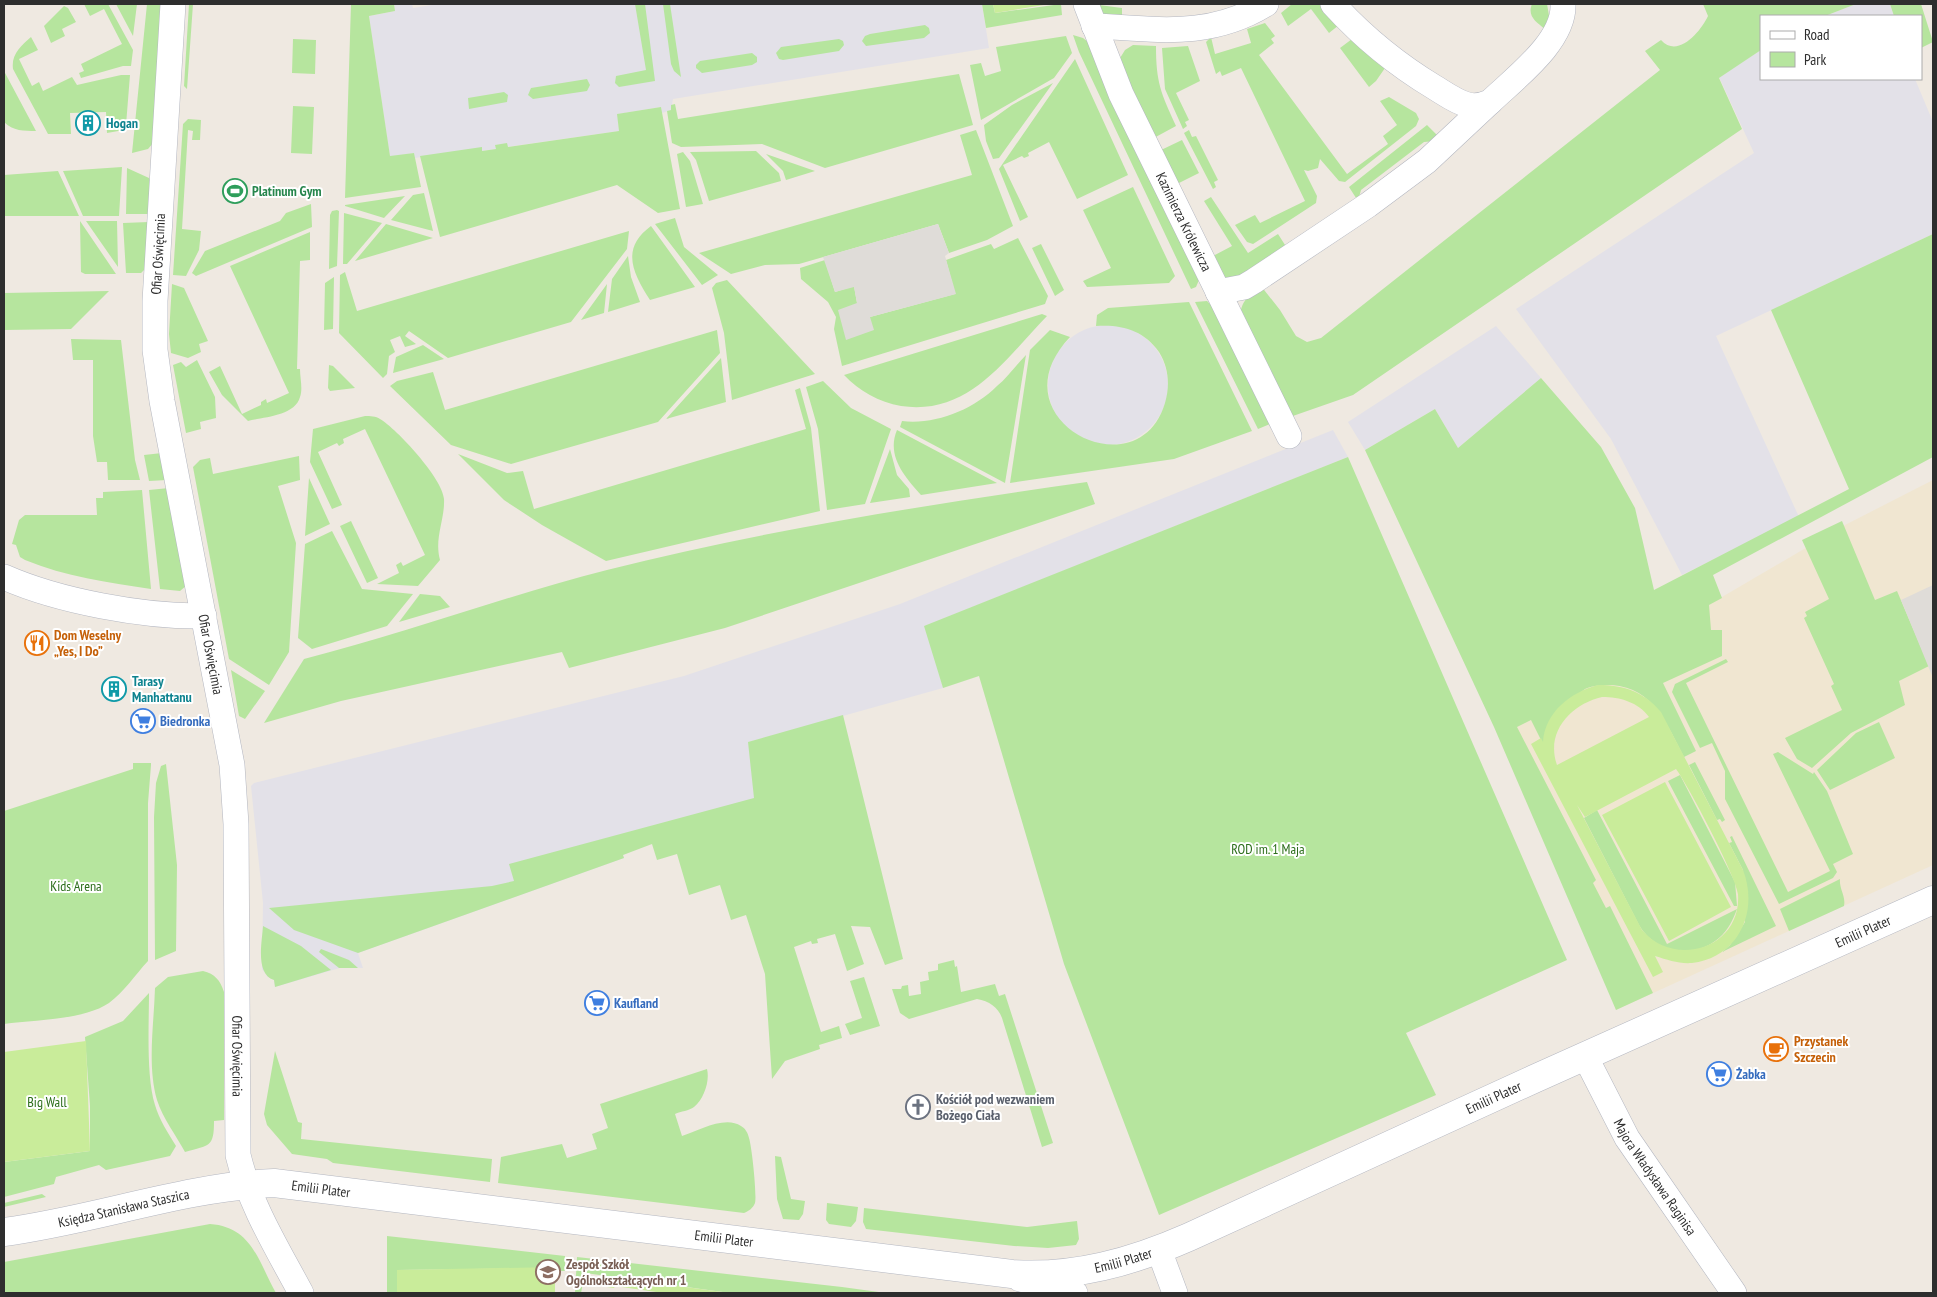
<svg xmlns="http://www.w3.org/2000/svg" width="1937" height="1297" font-family="'PT Sans Narrow',sans-serif">
	<rect width="100%" height="100%" fill="#efe9e1"/>
	<!-- industrial -->
	<path fill="#e3e1e8" d="M394 4H412L413 8 438 4H982L989 48 673 99 671 110 662 113 661 107 618 114 619 131 507 147V144L496 145 497 149 482 151V148L415 158 414 153 390 157 369 16 395 11Z
		M1856 4H1890L1894 16H1825Z
		M1761 50V79H1915L1933 122V234L1716 336 1799 517 1682 575 1611 439 1516 309 1754 153 1719 77Z
		M1048 385a60 60 0 1 1 120 0a60 60 0 1 1-120 0Z
		M1496 326 1541 378 1458 448 1435 409 1365 450 1348 422Z
		M1333 430 1348 457 925 626 943 688 749 742 755 798 623 855 624 858 358 953 363 968 343 967 275 987 274 980 268 977 262 969 263 903 251 786 254 783 684 676 900 604Z"/>
	<!-- education -->
	<path fill="#f0e6d1" d="M1933 480V865L1616 1010 1512 717 1664 631 1845 525Z"/>
	<!-- green -->
	<path fill="#b6e59e" d="M84 4H108L133 50 131 66H123L81 78 79 73 84 71 81 64 122 44 104 9 90 16Z
		M116 4H137L133 36Z
		M147 4H163L154 142 148 149 132 153Z
		M189 4H193L187 89 184 86Z
		M351 4H397H394L395 11 369 16 390 156 414 153 421 187 345 198Z
		M635 4H645L655 81 619 87 615 83 616 76 646 70Z
		M663 4H670L681 77 674 71 671 64Z
		M982 4H993L995 13 1061 4 1062 15 986 28Z
		M1292 4H1319L1339 25 1329 33 1311 9 1288 26 1281 13Z
		M1532 4H1547L1550 21 1545 29C1536 22 1527 16 1532 4Z
		M1703 4H1856L1825 16H1761V50L1719 78 1742 129 1353 395 1290 417 1240 315C1242 299 1250 295 1261 286L1280 310 1296 336 1307 342 1321 338 1660 70 1645 51 1661 40C1678 59 1701 31 1708 16Z
		M1890 4H1921L1933 42 1921 48V16H1894Z
		M1099 5 1122 8V15L1181 22 1106 16 1100 12Z
		M64 6 68 8 76 22 62 29 65 36 51 43 44 26Z
		M1265 23 1275 36 1271 39 1274 43 1259 55 1347 174 1388 144 1383 136 1397 125 1380 101 1389 97 1416 113 1419 119 1416 126 1345 182 1339 181 1320 159 1318 168 1308 171 1304 170 1317 196 1316 203 1253 244 1247 242 1235 225 1255 215 1260 223 1305 201 1241 68 1222 76 1220 71 1216 74 1206 42 1211 37 1215 54 1251 43 1247 29Z
		M925 25 929 28 930 33 924 38 866 46 862 41 865 36 870 34Z
		M1073 35 1083 38 1088 42 1199 280 1196 287 1191 289 1079 52Z
		M1066 36 1072 53 1054 78 981 120 970 65 981 63 985 76 1001 71 996 47Z
		M31 37 38 50 19 59 32 86 39 82 43 91 72 77 77 85 121 75H130L126 125 124 130 107 133 106 112 70 113 71 134H48L13 69C11 54 21 46 31 37Z
		M293 39 316 40 315 74 292 73Z
		M839 39 843 41 844 45 839 51 783 60 779 59 776 53 781 47Z
		M1352 39 1385 68 1376 81 1369 87 1340 48Z
		M1133 45 1156 46C1156 83 1161 93 1176 126L1152 139 1117 63 1125 50Z
		M1188 46 1200 81 1176 93 1189 120 1185 122 1187 126 1183 129 1165 89 1162 48Z
		M752 53 757 57V62L752 65 702 73 696 68V65L700 61Z
		M1075 59 1128 175 1077 199 1049 142 1028 153 1029 156 1024 158 1022 156 1003 165 1028 217 1020 221 999 169Z
		M4 71 36 131C24 131 13 131 4 122Z
		M959 74 973 125 825 168 762 144 681 147 672 143 667 111 671 110V105L675 104 678 119Z
		M587 79 590 85 587 91 533 99 528 95 531 88Z
		M1053 83 999 158 993 159 986 141 984 125 1012 105Z
		M504 92 508 95 507 102 469 109 468 98Z
		M293 106 314 107 312 154 291 153Z
		M661 107 680 209 658 213 617 185 440 237 420 156 482 147V151L496 149 495 145 507 143 508 147 619 131 617 114Z
		M188 119 201 120 200 140H192L193 131 188 130 182 229 201 231 199 250 186 276 173 275 183 124Z
		M1427 125 1439 137 1435 141 1424 142 1361 190 1358 201 1349 187Z
		M976 130 1013 226 987 240 949 253 938 224 799 264 765 265 731 274 699 253 972 175 960 135Z
		M1189 130 1192 137 1196 136 1218 180 1214 182 1216 187 1213 189 1184 133Z
		M1182 140 1199 173 1177 184 1159 151Z
		M756 151 779 173 781 181 709 201 696 160 690 152Z
		M683 152 690 161 703 204 686 207 677 154Z
		M766 154 815 171 786 180 783 171Z
		M122 167 119 216H83L63 171Z
		M127 168 149 178 151 182 150 214H126Z
		M58 171 79 216H4V175Z
		M1133 187 1175 276 1169 283 1087 287 1083 281 1111 268 1083 210Z
		M424 193 433 231 391 220 413 195Z
		M405 196 384 218 345 206V205Z
		M1211 197 1248 253 1278 234 1287 248 1236 281 1224 278 1213 256 1232 246 1204 201Z
		M311 204 312 227 196 276 192 273 205 251 280 221 286 213Z
		M337 210 339 211 337 266 329 269 330 215 332 211Z
		M344 213 382 223 347 264H343Z
		M675 218 684 247 718 275 702 285 655 224Z
		M80 221 116 274H85L81 272Z
		M86 221H117L118 267Z
		M149 222 147 267 141 273H126L123 223Z
		M386 224 433 238 355 261Z
		M651 226 695 287 650 300C633 273 620 249 651 226Z
		M629 231 627 249 571 322 448 358 409 331 405 336 416 344 405 347 400 336 390 340 395 352 389 356 387 374 383 378 339 333 340 275 345 272 357 311Z
		M310 232V260L300 261 297 369H300C300 378 303 389 300 397 295 416 263 417 248 421L222 395 209 372 220 366 242 414 261 405V402L266 399 267 403 289 393 230 266Z
		M1933 234V457L1713 575 1722 598 1709 605 1711 630H1722V656L1663 683 1696 751 1684 757C1667 725 1654 688 1612 685 1604 685 1593 685 1585 689 1577 693 1551 733 1543 744L1531 720 1517 727 1596 880 1593 883 1606 908 1610 906 1653 993 1616 1010 1494 727 1365 450 1435 409 1458 448 1541 378 1601 447 1635 508 1654 590 1849 489 1771 310Z
		M1018 238 1048 296 1045 304 842 366 834 329 836 317 828 302 801 279 800 268 825 260 835 292 854 286 857 303 870 317 955 294 946 260 991 244 994 249Z
		M1041 244 1064 290 1055 296 1032 248Z
		M628 256 631 277 640 302 608 312 612 279Z
		M334 277 333 329 324 330 325 283Z
		M727 280 815 374 732 400 724 333 712 288 716 283Z
		M172 284 184 288 208 341 199 344 201 352 188 358 171 353 169 334Z
		M607 284 604 313 581 320Z
		M109 291 71 329 4 330V293Z
		M1207 301 1215 309 1270 424 1258 429 1195 302Z
		M1189 302 1252 431 1174 459 1010 483 1030 350 1050 330 1070 337C992 419 1138 494 1165 403 1170 386 1169 368 1159 352 1144 330 1121 324 1096 326L1097 315 1108 308Z
		M1042 314 1047 316C1005 359 969 416 901 406 879 402 859 391 844 375Z
		M717 330 720 353 658 422 511 464 451 445 390 386 397 381 433 372 445 410Z
		M71 339 121 340 135 460 140 480H108L107 462H97L93 436V360H73Z
		M423 345 444 359 393 373 396 357Z
		M1026 355 1005 483 900 427 902 421C935 425 973 410 997 386 1008 377 1016 365 1026 355Z
		M721 358 726 402 666 419Z
		M197 360 215 397 216 418 200 422 201 429 186 433 173 365 181 362 186 367Z
		M329 365 333 366 355 388 330 391 328 388Z
		M823 381 851 408 891 429 865 504 827 510 818 429 806 387Z
		M800 388 811 428 820 511 606 561 542 525 504 500 458 454 507 473 523 471 534 509 806 429 795 390Z
		M365 416C370 416 376 416 380 419 397 429 443 479 444 499 445 520 434 538 440 560L418 586 377 584 399 573 396 565 401 562 403 566 425 555 365 429 343 439 344 443 339 446 337 443 318 452 342 505 332 509 310 462 313 429Z
		M897 430 997 483 921 495C905 477 886 456 897 430Z
		M890 449 897 475 909 489 910 497 870 503Z
		M162 453 167 480 149 481 144 455Z
		M299 456 300 480 278 486 296 543 289 652 269 685 229 659 193 467 200 460 210 458 213 474Z
		M1348 457 1567 960 1406 1033 1436 1095 1159 1215 1064 964 979 676 943 688 924 626Z
		M309 478 330 524 305 536Z
		M1087 482 1095 504 725 628 569 668 562 652 341 701 264 723 304 659C406 633 505 596 607 570 765 530 926 505 1087 482Z
		M169 488 187 585 180 591 160 589 149 490Z
		M142 490 151 589C107 582 66 577 25 560L20 557 16 545 12 544 19 520 25 515H97L96 498H103V492Z
		M351 521 378 578 367 583 340 526Z
		M1842 521 1875 600 1897 591 1929 666 1899 681 1905 705 1851 733 1812 768 1797 759 1785 738 1842 710 1831 686 1834 684 1804 618 1807 616 1805 612 1829 599 1802 540Z
		M332 531 362 589 413 594 387 626 312 649 298 638 305 544Z
		M420 594 440 596 450 607 399 622Z
		M1726 659 1728 662 1686 683 1788 892 1830 871 1773 754 1778 752 1813 774 1814 772 1827 791 1853 854 1833 864 1837 872 1833 878 1779 904 1725 799V771L1712 743 1700 748 1672 692 1675 684Z
		M231 670 265 691 245 719 239 716Z
		M843 715 903 959 885 965 870 927 851 926 864 964 847 971 835 934 817 939 818 943 812 944 811 941 794 947 821 1032 839 1026 842 1038 819 1045 820 1049 785 1061 772 1079 765 974 746 915 731 920 720 885 689 895 677 854 657 860 652 844 623 855 624 858 358 953 294 930 269 908 492 886 514 881 509 864 754 798 748 742Z
		M1879 722 1895 758 1830 790 1817 770 1856 733Z
		M1695 762 1725 820 1722 822 1720 819 1717 820 1689 765Z
		M133 763H151V765L148 803V961C135 975 124 992 109 1003 84 1020 34 1020 4 1024V811L133 769Z
		M166 764 177 865 176 951 155 960 154 817 156 783 161 766Z
		M1680 775 1735 882 1737 906H1734L1668 781Z
		M1597 810 1667 944 1737 909C1733 920 1728 930 1719 938 1694 960 1655 953 1639 925L1584 818Z
		M1732 836 1776 926 1722 952 1730 945 1745 922 1743 870 1729 843 1732 842 1730 837Z
		M1840 879C1839 889 1846 896 1844 906L1789 931 1780 909Z
		M263 926 301 946 331 970 275 987 274 980C255 974 262 942 263 926Z
		M321 949 349 960 358 968H339L319 952Z
		M954 960 955 967 957 966 961 992 995 984 999 996 1005 994 1053 1143 1042 1147 1002 1018C998 1007 989 1001 977 999L909 1019 900 1013 892 989H901L902 986 908 985 909 996 921 994 920 982 929 980 928 972 938 970V964Z
		M203 971C215 974 220 980 224 992V1120L214 1121C214 1147 210 1145 185 1152 176 1135 163 1119 157 1100 147 1065 154 1024 155 988L168 977Z
		M864 977 880 1026 850 1035 845 1024 862 1018 850 981Z
		M149 993C149 1024 146 1076 155 1105 159 1119 168 1133 176 1146L170 1156 106 1170 99 1165 56 1177 54 1184 4 1197V1162L90 1151V1106L85 1037 123 1021Z
		M275 1051 298 1122 302 1123 301 1139 492 1159 490 1182 333 1163 327 1159 292 1154 267 1125 264 1114Z
		M707 1069C710 1081 704 1099 694 1107 689 1111 681 1111 675 1114L682 1136C698 1131 725 1115 741 1126 745 1128 748 1133 749 1138 752 1147 757 1196 755 1203 753 1208 749 1211 744 1213L498 1183 501 1157 562 1144 567 1158 597 1149 592 1134 608 1128 600 1104Z
		M775 1156 781 1157 791 1199 805 1201 803 1214 799 1220 783 1219 777 1199Z
		M42 1194 46 1197 4 1207V1203Z
		M827 1203 858 1207 856 1221 851 1227 829 1224 826 1220Z
		M864 1208 1027 1227 1077 1221 1079 1239 1076 1245 1048 1248 1014 1246 866 1229 863 1222Z
		M210 1224C252 1227 258 1261 276 1293H4V1262Z
		M387 1236 565 1256V1271H555V1268L397 1270V1293H387Z
		M577 1257 842 1287 886 1293H730L585 1273 581 1293H575Z"/>
	<!-- pitch -->
	<path fill="#c9ec9a" fill-rule="evenodd" d="M993 4H1050L995 13Z
		M1598 685C1625 685 1644 692 1661 712L1743 870C1759 911 1739 957 1692 963 1679 964 1668 960 1655 956L1663 972 1653 977 1531 744 1541 738 1543 742C1545 712 1571 692 1598 685ZM1602 697C1620 697 1638 702 1649 717L1557 765C1545 731 1572 704 1602 697ZM1676 769C1688 785 1736 876 1738 894 1742 948 1675 969 1642 930L1577 805 1585 817Z
		M1665 782 1731 907 1669 941 1602 815Z
		M86 1041 90 1151 4 1162V1052Z
		M555 1267V1293H397V1270Z
		M586 1276 615 1279V1282L625 1283 626 1279 730 1293H663L615 1286 614 1288 585 1284Z"/>
	<!-- plaza -->
	<path fill="#dfdcd8" d="M938 224 949 253 945 256 956 294 870 317 874 330 846 340 838 310 857 303 854 287 835 292 823 257Z
		M1933 585V678L1901 600Z"/>
	<g fill="none" stroke-linecap="round" stroke-linejoin="round">
		<defs>
			<g id="street">
				<path id="s1" d="M173 4 155 301V350L162 401 232 765 236 824 238 1155C250 1205 277 1248 301 1293"/>
				<path id="s2" d="M1086 4 1121 94 1289 436"/>
				<path d="M1333 4C1363 37 1396 64 1434 87 1444 93 1456 102 1468 105 1476 107 1483 105 1490 102 1515 78 1565 41 1563 4"/>
				<path d="M1094 26C1157 29 1209 39 1266 4"/>
				<path d="M1218 292 1244 287 1254 281 1368 205 1427 161 1490 102"/>
				<path d="M4 577C58 601 144 617 204 616"/>
				<path id="s3" d="M1585 1056 1627 1138 1734 1293"/>
				<path d="M1159 1250 1175 1293"/>
				<path d="M1020 1279 1075 1293"/>
			</g>
			<g id="secondary">
				<path id="s4" d="M4 1232C95 1220 183 1187 274 1183L1012 1274C1075 1278 1132 1262 1189 1237L1534 1079 1933 900"/>
			</g>
		</defs>
		<!-- street casing -->
		<use href="#street" stroke="#b4b7c1" stroke-width="26"/>
		<!-- secondary casing -->
		<use href="#secondary" stroke="#b4b7c1" stroke-width="29"/>
		<!-- street -->
		<use href="#street" stroke="#fff" stroke-width="25"/>
		<!-- secondary -->
		<use href="#secondary" stroke="#fff" stroke-width="28"/>
	</g>
	<!-- icons -->
	<defs>
		<symbol id="building-ring" viewBox="-11 -11 22 22"><circle r="9.5" fill="#fff" stroke="#0f9aa8" stroke-width="1.5"/><path d="M-4-6H4V6H1V3H-1V6H-4ZM-2.5-4.3h1.7v1.8h-1.7ZM.8-4.3h1.7v1.8H.8ZM-2.5-1h1.7V.8h-1.7ZM.8-1h1.7V.8H.8Z" fill="#0f9aa8"/></symbol>
		<symbol id="stadium-ring" viewBox="-11 -11 22 22"><circle r="9.5" fill="#fff" stroke="#2e9e5b" stroke-width="1.5"/><path d="M0-5a6.5 5 0 1 0 0 10a6.5 5 0 1 0 0-10ZM-3.5-1.8h7v3.6h-7Z" fill="#2e9e5b"/></symbol>
		<symbol id="restaurant-ring" viewBox="-11 -11 22 22"><circle r="9.5" fill="#fff" stroke="#e8710a" stroke-width="1.5"/><path d="M-5-6h1v4h1v-4h1v4h1v-4h1v5L-1.5 .5V6h-2V.5L-5-1ZM5-6V6H3V1.5H1.5Q1.5-4 5-6Z" fill="#e8710a"/></symbol>
		<symbol id="supermarket-ring" viewBox="-11 -11 22 22"><circle r="9.5" fill="#fff" stroke="#3f7fe0" stroke-width="1.5"/><path d="M-6-5.5h2.5l.6 2H6L4.5 2H-2.5L-4.4-4H-6ZM-1.5 3.2a1.3 1.3 0 1 0 .1 0ZM3 3.2a1.3 1.3 0 1 0 .1 0Z" fill="#3f7fe0"/></symbol>
		<symbol id="cafe-ring" viewBox="-11 -11 22 22"><circle r="9.5" fill="#fff" stroke="#e8710a" stroke-width="1.5"/><path d="M-5.5-4.5H6V0H3Q3 3.5 0 3.5H-2.5Q-5.5 3.5-5.5 0ZM3-3.2v2h1.7v-2ZM-6 4.5H4V6H-6Z" fill="#e8710a"/></symbol>
		<symbol id="church-ring" viewBox="-11 -11 22 22"><circle r="9.5" fill="#fff" stroke="#6b7280" stroke-width="1.5"/><path d="M-1.2-6h2.4v3.5h3.3v2.4h-3.3V6h-2.4V-.1h-3.3v-2.4h3.3Z" fill="#6b7280"/></symbol>
		<symbol id="school-ring" viewBox="-11 -11 22 22"><circle r="9.5" fill="#fff" stroke="#8d6e63" stroke-width="1.5"/><path d="M0-5L7-2L0 1L-7-2ZM-4 1L0 2.5L4 1V4Q0 6-4 4Z" fill="#8d6e63"/></symbol>
	</defs>
	<g fill-rule="evenodd">
		<use href="#building-ring" x="74" y="109" width="28" height="28"/>
		<use href="#stadium-ring" x="221" y="177" width="28" height="28"/>
		<use href="#restaurant-ring" x="23" y="629" width="28" height="28"/>
		<use href="#building-ring" x="100" y="675" width="28" height="28"/>
		<use href="#supermarket-ring" x="129" y="707" width="28" height="28"/>
		<use href="#supermarket-ring" x="583" y="989" width="28" height="28"/>
		<use href="#cafe-ring" x="1762" y="1035" width="28" height="28"/>
		<use href="#supermarket-ring" x="1705" y="1060" width="28" height="28"/>
		<use href="#church-ring" x="904" y="1093" width="28" height="28"/>
		<use href="#school-ring" x="534" y="1258" width="28" height="28"/>
	</g>
	<g text-anchor="middle" dominant-baseline="central" stroke-width="4" stroke-linejoin="round" paint-order="stroke">
		<!-- culture labels -->
		<g font-size="14" font-weight="bold" fill="#0d838f" stroke="#fff" text-anchor="start">
			<text x="106" y="123">Hogan</text>
			<text x="132" y="681">Tarasy<tspan x="132" dy="16">Manhattanu</tspan></text>
		</g>
		<!-- leisure labels -->
		<g font-size="14" font-weight="bold" fill="#27864d" stroke="#fff" text-anchor="start">
			<text x="252" y="191">Platinum Gym</text>
		</g>
		<!-- street labels -->
		<g font-size="14" fill="#2e2e2e" stroke="#fff">
			<text stroke="none"><textPath href="#s2" startOffset="239">Kazimierza Królewicza</textPath></text>
			<text transform="translate(158 254) rotate(-87)">Ofiar Oświęcimia</text>
			<text stroke="none"><textPath href="#s1" startOffset="656">Ofiar Oświęcimia</textPath></text>
			<text stroke="none"><textPath href="#s4" startOffset="1941">Emilii Plater</textPath></text>
			<text stroke="none"><textPath href="#s1" startOffset="1060">Ofiar Oświęcimia</textPath></text>
			<text stroke="none"><textPath href="#s4" startOffset="1536">Emilii Plater</textPath></text>
			<text stroke="none"><textPath href="#s3" startOffset="140">Majora Władysława Raginisa</textPath></text>
			<text stroke="none"><textPath href="#s4" startOffset="322">Emilii Plater</textPath></text>
			<text stroke="none"><textPath href="#s4" startOffset="122">Księdza Stanisława Staszica</textPath></text>
			<text stroke="none"><textPath href="#s4" startOffset="728">Emilii Plater</textPath></text>
			<text stroke="none"><textPath href="#s4" startOffset="1131">Emilii Plater</textPath></text>
		</g>
		<!-- food labels -->
		<g font-size="14" font-weight="bold" fill="#c56008" stroke="#fff" text-anchor="start">
			<text x="54" y="635">Dom Weselny<tspan x="54" dy="16">„Yes, I Do”</tspan></text>
			<text x="1794" y="1041">Przystanek<tspan x="1794" dy="16">Szczecin</tspan></text>
		</g>
		<!-- shop labels -->
		<g font-size="14" font-weight="bold" fill="#366cbe" stroke="#fff" text-anchor="start">
			<text x="160" y="721">Biedronka</text>
			<text x="614" y="1003">Kaufland</text>
			<text x="1736" y="1074">Żabka</text>
		</g>
		<!-- park labels -->
		<g font-size="14" fill="#2c6e1b" stroke="#fff">
			<text x="1268" y="849">ROD im. 1 Maja</text>
			<text x="76" y="886">Kids Arena</text>
			<text x="47" y="1102">Big Wall</text>
		</g>
		<!-- worship labels -->
		<g font-size="14" font-weight="bold" fill="#5b616d" stroke="#fff" text-anchor="start">
			<text x="936" y="1099">Kościół pod wezwaniem<tspan x="936" dy="16">Bożego Ciała</tspan></text>
		</g>
		<!-- education labels -->
		<g font-size="14" font-weight="bold" fill="#785e54" stroke="#fff" text-anchor="start">
			<text x="566" y="1264">Zespół Szkół<tspan x="566" dy="16">Ogólnokształcących nr 1</tspan></text>
		</g>
	</g>
	<!-- border -->
	<rect width="1937" height="1297" fill="none" stroke="#2e2e2e" stroke-width="10"/>
	<!-- legend -->
	<rect x="1760" y="15" width="162" height="65" fill="#ffffff" stroke="#ababab"/>
	<rect x="1770" y="31" width="25" height="8" fill="#ffffff" stroke="#ababab"/>
	<text x="1804" y="40" font-size="15" fill="#2e2e2e">Road</text>
	<rect x="1770" y="52" width="25" height="15" fill="#b6e59e" stroke="#ababab"/>
	<text x="1804" y="65" font-size="15" fill="#2e2e2e">Park</text>
</svg>
